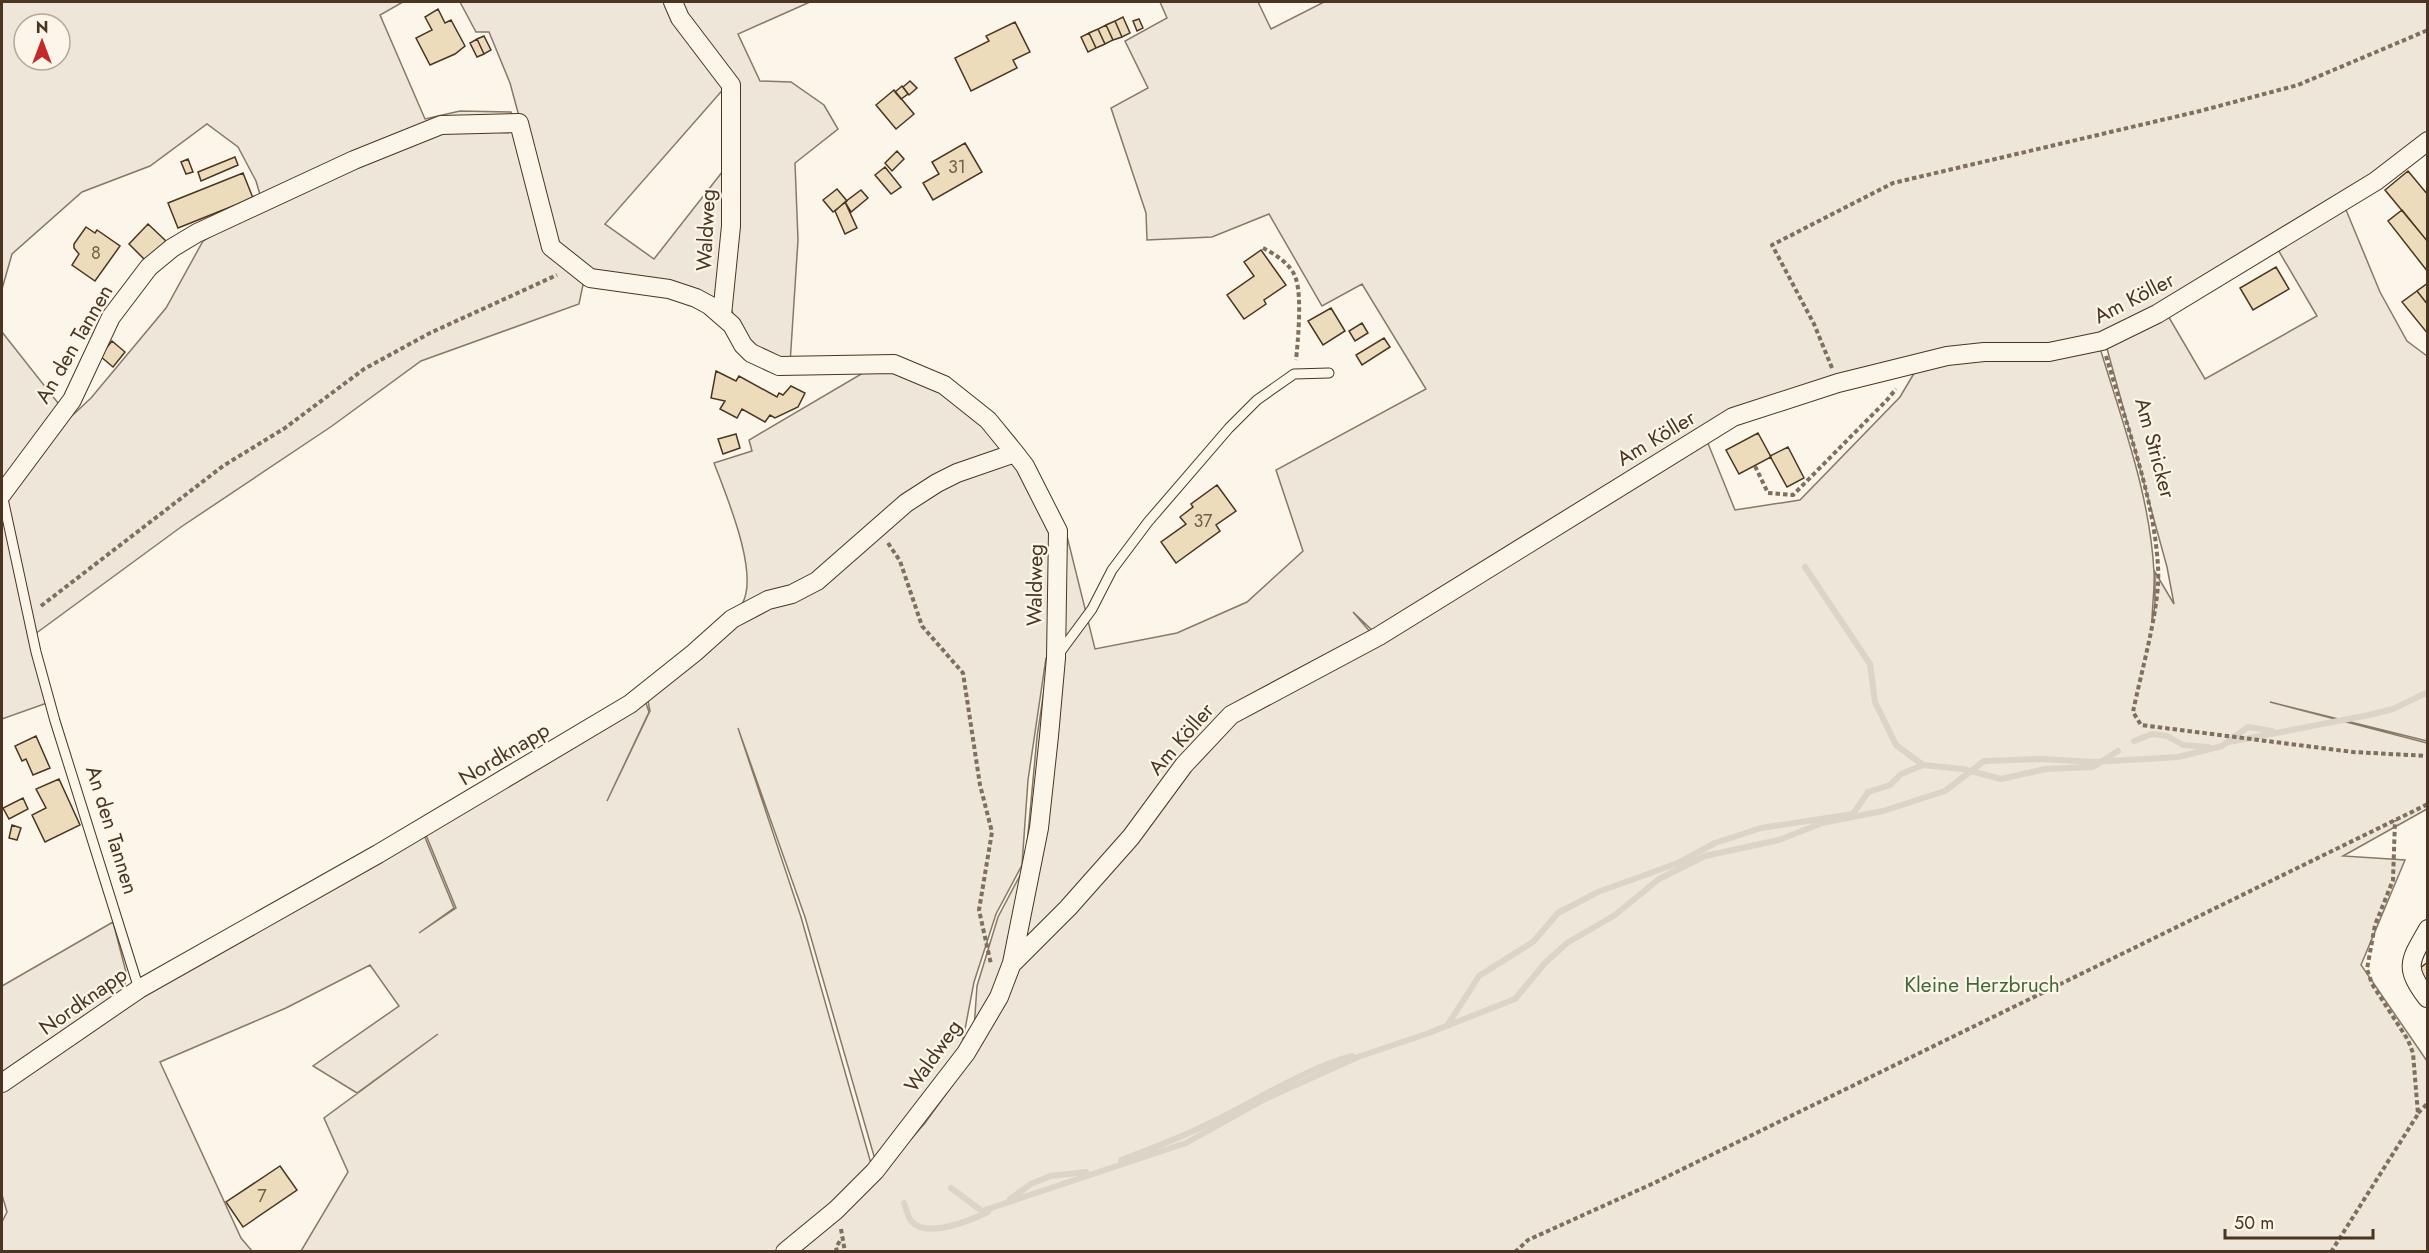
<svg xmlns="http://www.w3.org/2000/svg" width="2429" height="1253" font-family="Jost,sans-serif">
	<rect width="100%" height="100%" fill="#fbf6e9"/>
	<!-- green -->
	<path fill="#ede6d9" stroke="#887966" stroke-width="1.5" fill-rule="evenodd" d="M2 2H403L380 15 425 119 460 111 511 112 548 249 584 280 579 304 421 361 332 426 181 527 35 634 7 499 45 441 91 398 166 308 203 241 263 205 256 181 238 147 207 124 150 166 82 192 12 254 2 289ZM24 24H60V60H24Z
		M460 2H669L727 85 605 224 654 259 730 162 718 301 592 273 554 245 510 83 489 32H476Z
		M680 2H810L738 34 760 81 791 82 824 105 838 129 795 163 798 240 790 364C749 352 742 336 727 299L735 83 687 16Z
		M1160 2H1258L1271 29 1324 2H2427V134L2403 156 2155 310 2074 344 1971 348 1731 412 1374 632 1353 612 1378 641 1705 436 1735 510 1800 500 1900 397 1916 370 1985 357 2100 348C2122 421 2150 495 2154 572 2155 588 2152 606 2152 622L2155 606V572L2174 604 2167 567 2106 345 2167 314 2205 379 2317 316 2277 248 2344 205 2380 292 2407 341 2427 356V741L2270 702 2427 743V809L2343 856 2405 860 2361 965 2427 1061V1251H791L879 1176 925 1123 972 1058 977 986 998 917 1025 866 1037 737 1049 657 1046 658 1028 780 1022 865 996 914 974 982 961 1050 876 1163 805 917 738 728 801 917 872 1167 780 1251H301L348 1172 324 1118 438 1034 357 1093 313 1066 399 1006 370 965 286 1008 160 1062 241 1238 252 1251 2 1252V1222L7 1212 2 1195V1089L145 992 424 835 454 908 419 933 456 908 426 835 644 697 649 712 607 801 650 711 647 696 742 604C760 574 726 495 714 463L752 451 749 440 868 370H891L942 388 986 424 1065 528 1095 649 1177 633 1247 602 1303 551 1276 470 1426 389 1362 284 1322 306 1269 214 1212 237 1147 240 1146 213 1111 108 1148 88 1125 41 1167 18Z
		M2 332 62 408 2 489Z
		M2 510 47 703 2 719Z
		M113 922 126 972 124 993 2 1079V986Z"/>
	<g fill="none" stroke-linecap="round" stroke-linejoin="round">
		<!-- stream -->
		<path stroke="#dcd4c6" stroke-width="6" d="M1805 567 1870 664 1875 702 1896 745 1923 765
			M2134 741 2152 734 2167 736 2183 745 2208 747
			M2229 742 2369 715 2393 709 2428 692
			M1447 1026 1479 976 1533 942 1558 913 1598 892 1678 863 1715 843 1761 828 1853 814 1868 792 1890 785 1901 774 1923 765 1963 769 2001 779 2046 769 2093 767 2118 751
			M1121 1160C1151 1149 1182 1137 1210 1123 1258 1100 1302 1070 1352 1056
			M951 1188 982 1211 1186 1143 1265 1099 1358 1057 1426 1034 1515 999 1545 963 1567 943 1615 915 1659 879 1705 856 1779 840 1822 823 1883 811 1945 791 1984 761 2041 759 2094 762 2178 757 2222 746 2248 727 2272 731
			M1010 1199 1031 1184 1050 1176 1086 1172
			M904 1203C906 1208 908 1217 911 1221 927 1239 971 1220 988 1212"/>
	</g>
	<!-- building -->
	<path fill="#ecdcbc" stroke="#4a3520" stroke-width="1.5" d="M438 9 445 23 451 20 465 46 455 54 430 65 416 38 432 30 425 17Z
		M1123 17 1130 33 1122 37 1115 21Z
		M1139 19 1143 28 1137 31 1133 21Z
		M1115 21 1122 37 1113 40 1106 25Z
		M1015 22 1030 52 1013 60 1017 68 971 91 955 58 989 41 986 36Z
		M1106 25 1113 40 1105 44 1098 29Z
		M1098 29 1105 44 1096 48 1089 33Z
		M1089 33 1096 48 1088 52 1081 37Z
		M484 36 491 50 484 54 477 39Z
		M477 39 484 54 477 57 470 43Z
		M910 81 917 88 909 95 903 87Z
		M902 86 908 94 901 99 895 92Z
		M894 90 914 114 896 129 876 105Z
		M965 143 982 172 933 200 923 183 939 174 932 162Z
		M897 151 904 159 892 171 885 163Z
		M235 157 238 165 201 181 198 172Z
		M188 159 193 172 186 174 181 162Z
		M885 167 901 187 891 194 875 175Z
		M2408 171 2428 195V242L2385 190Z
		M243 173 253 198 178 228 168 203Z
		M837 189 847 201 833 212 823 200Z
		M861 190 868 198 851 212 845 202Z
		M845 202 857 228 845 234 835 211Z
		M2402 210 2428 242V272L2388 221Z
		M148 224 166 241 146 261 129 244Z
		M86 227 95 233 97 230 120 246 95 281 72 265 79 254 74 248V244Z
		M1261 250 1286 285 1264 300 1266 304 1244 319 1227 295 1254 276 1244 262Z
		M2276 267 2289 289 2253 310 2240 288Z
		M2428 283V305L2417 291Z
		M2417 291 2428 305V334L2402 302Z
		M1331 308 1345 331 1323 345 1308 321Z
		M1362 323 1368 333 1355 341 1349 331Z
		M1384 338 1390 347 1362 365 1356 355Z
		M112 341 125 352 113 367 100 356Z
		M716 371 736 381 739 376 777 397 779 393 783 395 791 386 805 393 798 407 775 418 770 415 765 422 742 409 737 418 720 409 725 401 711 398Z
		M1758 433 1771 457 1739 474 1726 450Z
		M736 434 740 448 723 454 718 439Z
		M1788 447 1804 478 1787 487 1770 456Z
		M1217 485 1236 511 1216 525 1220 531 1176 563 1161 542 1186 524 1180 517 1193 507 1191 504Z
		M36 736 50 768 33 775 26 759 22 761 15 746Z
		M59 779 80 825 45 842 32 815 46 808 36 789Z
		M23 798 28 809 9 819 3 808Z
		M12 825 21 828 17 840 9 838Z
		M2428 962V984L2423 981 2420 968Z
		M280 1166 297 1190 243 1227 226 1202Z"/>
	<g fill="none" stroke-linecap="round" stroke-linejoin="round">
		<defs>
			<path id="service" d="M2 494 36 652 55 721 139 989
				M1058 655 1092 609 1112 570 1148 522 1229 428 1257 400 1294 374 1329 373"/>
			<path id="minor" d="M673 2 680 18 731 85V226L722 315
				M2 494 72 400 111 317 149 267 172 248 197 233 354 160 441 125 519 123 551 247 590 278 669 289 696 298 709 305 732 325 743 345 751 353 779 366 894 364 944 385 988 420 1015 453 1025 466 1058 531 1056 658 1049 736 1039 828 1012 963 999 997 966 1053 875 1171 836 1210 785 1252
				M1014 962 1068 908 1131 837 1184 765 1231 715 1379 636 1733 417 1838 383 1947 356 1984 352H2049L2102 341 2157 314 2376 181 2428 141
				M2427 998C2404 967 2409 962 2428 929
				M2 1083 139 989 378 854 630 704 694 653 732 619 768 600 792 594 817 581 906 503 937 483 957 473 1015 453"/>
		</defs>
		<!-- service casing -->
		<use href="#service" stroke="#4a3520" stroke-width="11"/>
		<!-- minor casing -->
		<use href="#minor" stroke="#4a3520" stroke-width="20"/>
		<!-- path -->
		<path stroke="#7f6f5c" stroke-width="4" stroke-dasharray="4.5 3" stroke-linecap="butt" d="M1263 248C1275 254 1292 265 1296 279 1302 297 1298 341 1296 360
			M2106 356C2126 424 2154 496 2158 567 2161 604 2141 672 2133 712L2141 725 2353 752 2428 756
			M1832 368 1814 324 1772 245 1893 183 2200 111 2298 85 2428 30
			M1755 466 1768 493 1793 495 1887 400 1896 389
			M888 543 900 561 922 626 963 673 980 785 992 832 979 910 991 964
			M41 606 223 466 285 428 364 369 430 333 557 275
			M2418 1113 2428 1103
			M841 1229 845 1252
			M837 1252 836 1247 842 1238
			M1515 1252 1528 1240 1654 1183 2428 804
			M2331 1252 2418 1114 2413 1053 2408 1040 2372 984 2367 969 2375 925 2393 880 2395 820"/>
		<!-- service -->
		<use href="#service" stroke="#fbf6e9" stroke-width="9"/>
		<!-- minor -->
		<use href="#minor" stroke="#fbf6e9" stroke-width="18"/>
	</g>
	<g text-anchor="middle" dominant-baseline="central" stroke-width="4.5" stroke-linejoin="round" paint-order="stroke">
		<!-- number labels -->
		<g font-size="18" fill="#725f47">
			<text x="957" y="167">31</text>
			<text x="96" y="253">8</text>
			<text x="1203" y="521">37</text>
			<text x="262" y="1196">7</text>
		</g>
		<!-- street labels -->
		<g font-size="21" fill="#4a3520" stroke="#fbf6e9">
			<text transform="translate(706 230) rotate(-87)">Waldweg</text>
			<text transform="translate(2134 298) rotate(-27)">Am Köller</text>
			<text transform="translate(74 344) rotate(-60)">An den Tannen</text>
			<text transform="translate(1656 438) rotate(-31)">Am Köller</text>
			<text transform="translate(2155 448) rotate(75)">Am Stricker</text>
			<text transform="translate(1035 585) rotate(-89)">Waldweg</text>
			<text transform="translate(1181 739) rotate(-49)">Am Köller</text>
			<text transform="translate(504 754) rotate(-31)">Nordknapp</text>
			<text transform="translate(112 830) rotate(73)">An den Tannen</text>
			<text transform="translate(83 1001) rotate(-35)">Nordknapp</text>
			<text transform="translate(933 1056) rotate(-55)">Waldweg</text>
		</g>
		<!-- park labels -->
		<g font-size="21" fill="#436837" stroke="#fbf6e9">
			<text x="1982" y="985">Kleine Herzbruch</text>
		</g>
	</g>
	<!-- border -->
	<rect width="2429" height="1253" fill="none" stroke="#4a3520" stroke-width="6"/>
	<!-- north arrow -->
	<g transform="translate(42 42)"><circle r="28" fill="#fbf6e9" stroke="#b4a999" stroke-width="1.5"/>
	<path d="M0-4.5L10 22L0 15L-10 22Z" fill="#c62828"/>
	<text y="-9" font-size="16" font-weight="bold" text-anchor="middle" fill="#4a3520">N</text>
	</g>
	<!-- scale -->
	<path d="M2225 1229v9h148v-9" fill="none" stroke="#4a3520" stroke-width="3"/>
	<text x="2234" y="1229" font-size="18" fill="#4a3520" stroke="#fbf6e9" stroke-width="4.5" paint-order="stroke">50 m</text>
</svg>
